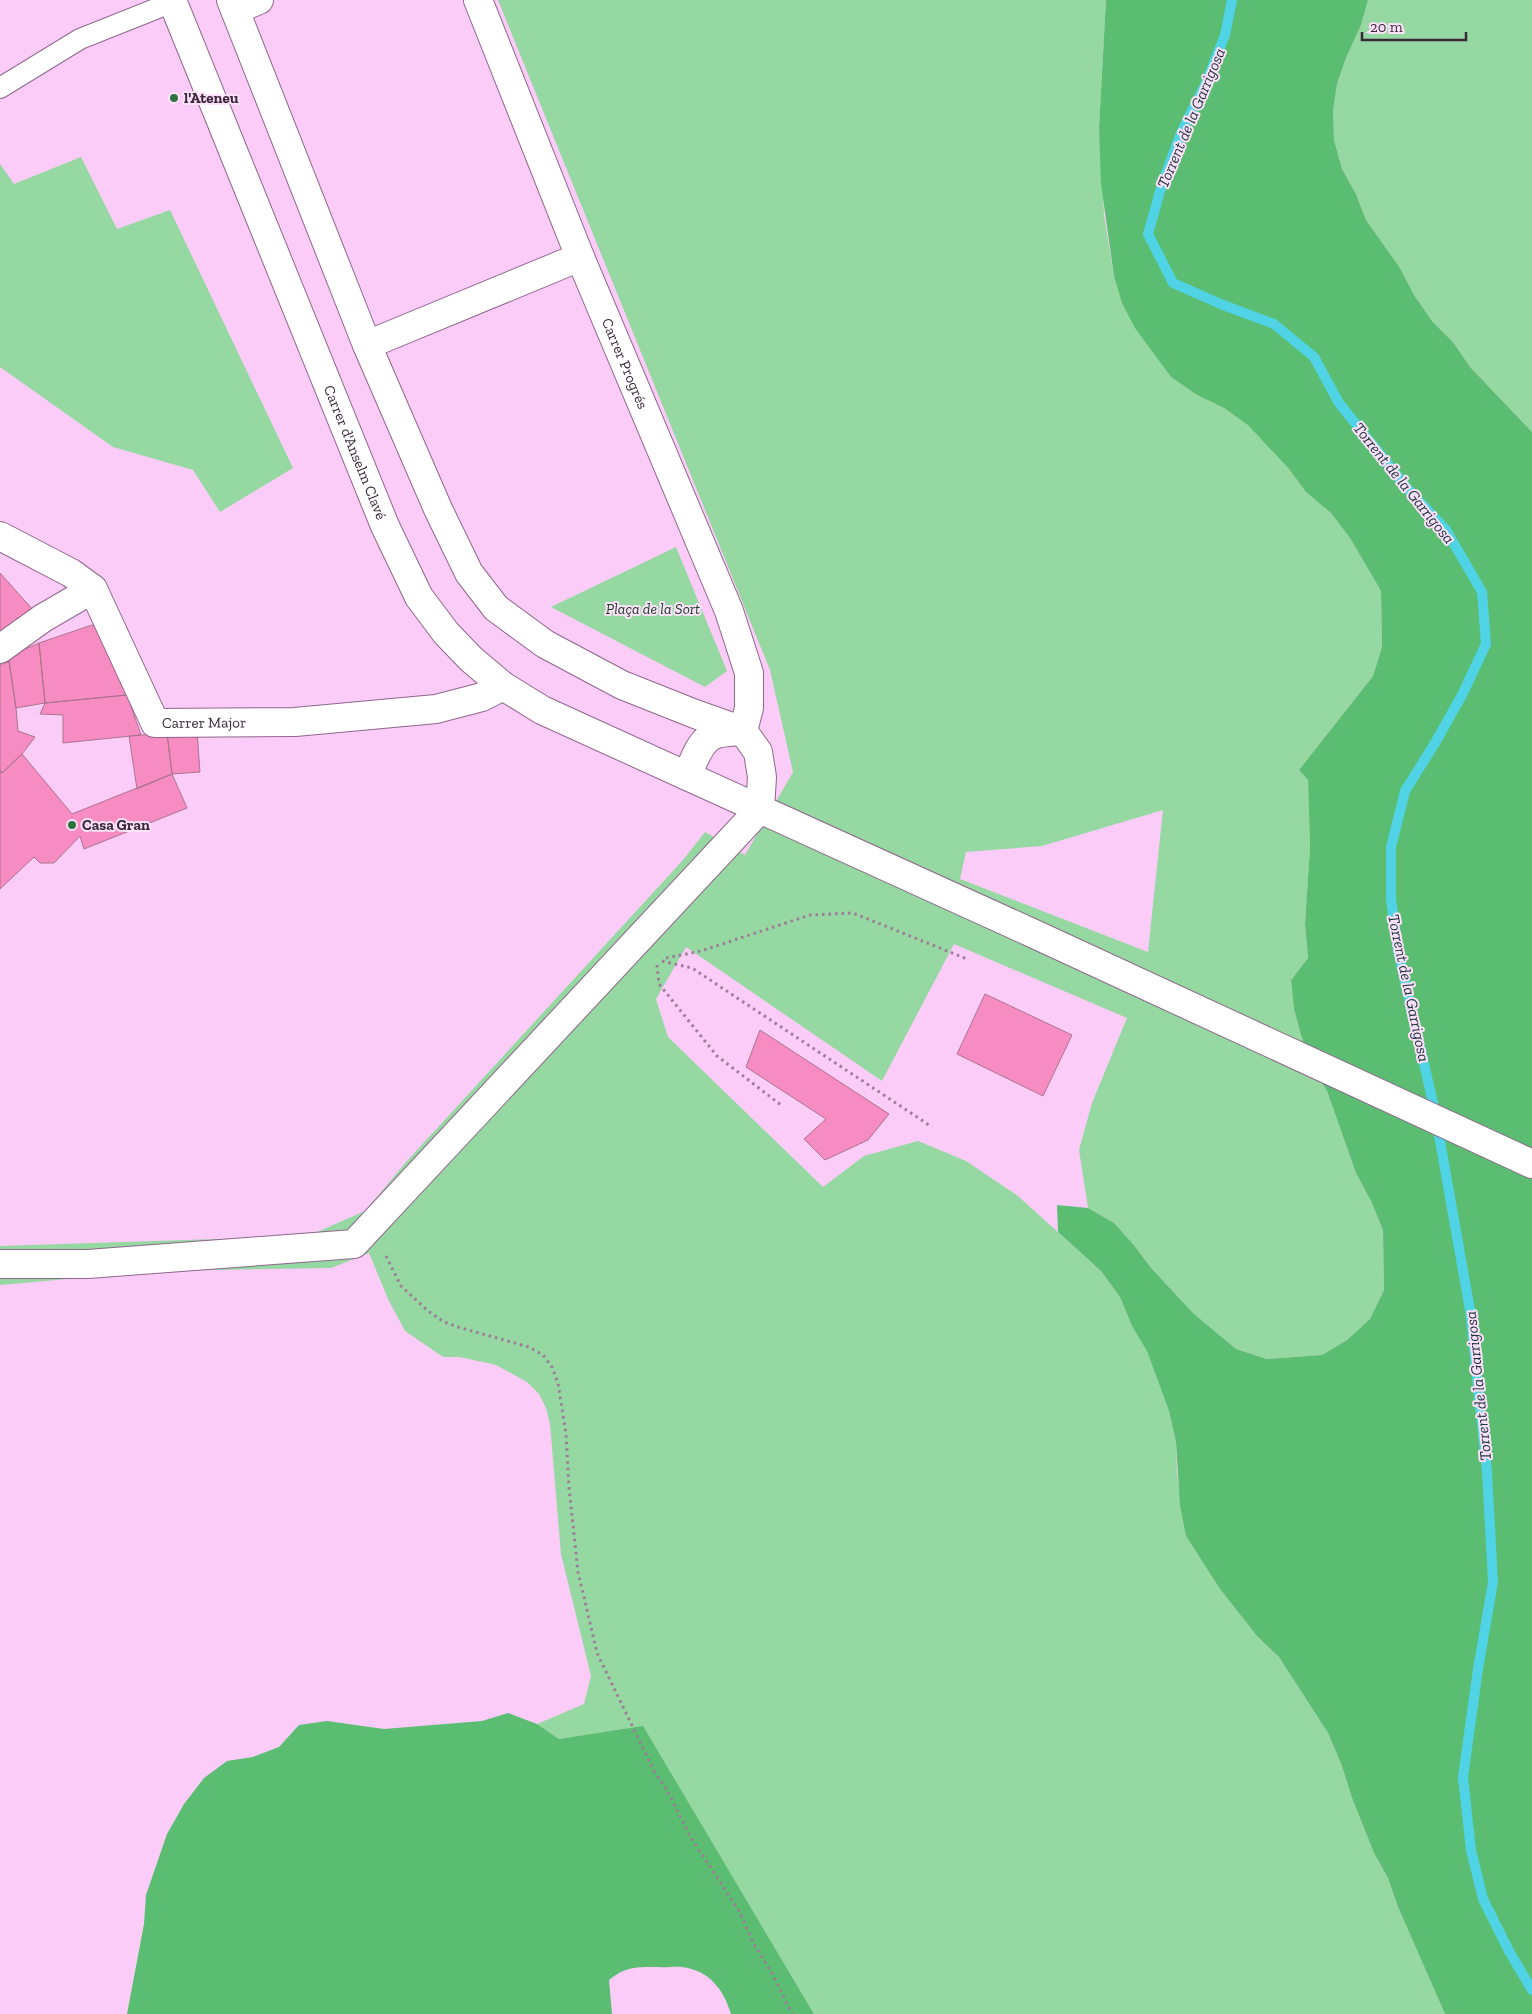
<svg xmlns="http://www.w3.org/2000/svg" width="1532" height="2014" font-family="'Zilla Slab',serif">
	<rect width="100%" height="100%" fill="#fbccf7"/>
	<!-- green -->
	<path fill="#96d8a1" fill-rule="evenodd" d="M498 0H1106L1099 128 1104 215 1114 276 1154 353 1171 377 1197 395 1224 408 1249 425 1289 469 1306 492 1331 513 1350 538 1381 591 1382 647 1373 676 1299 770 1308 780 1310 847 1305 924 1308 958 1291 980 1294 1009 1301 1035 1312 1066 1327 1091 1356 1173 1371 1201 1383 1230 1384 1290 1370 1319 1347 1340 1322 1355 1267 1359 1236 1349 1193 1313 1152 1269 1133 1244 1114 1223 1088 1208 1079 1150 1092 1103 1127 1018 954 944 882 1081 686 947 656 999 668 1037 823 1187 864 1156 918 1141 966 1161 1018 1196 1101 1271 1120 1297 1132 1326 1147 1350 1169 1411 1176 1442 1177 1473 1186 1536 1220 1589 1257 1636 1279 1657 1328 1733 1342 1766 1352 1798 1374 1853 1388 1878 1398 1907 1445 2014H814L643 1727 559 1739 537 1724 584 1704 591 1676 561 1554 550 1424 546 1408 539 1394 527 1382 496 1365 460 1357H443L405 1331 388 1299 369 1253 331 1268 159 1271 0 1285V1246L308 1236 365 1211 407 1161 683 860 705 832 745 855 793 772 770 670ZM1163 810 1148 952 960 879 966 852 1042 846Z
		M1368 0H1532V432L1470 367 1453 342 1432 321 1414 295 1400 268 1366 220 1356 194 1342 169 1334 140 1333 111 1337 84 1346 58 1361 25Z
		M81 157 117 229 170 210 293 468 220 512 193 470 113 447 0 367V164L14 184Z
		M676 547 727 671 705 687 551 607Z"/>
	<!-- forest -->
	<path fill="#5abd71" d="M1106 0H1368L1361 25 1346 58 1337 84 1333 111 1334 140 1342 169 1356 194 1366 220 1400 268 1414 295 1432 321 1453 342 1470 367 1532 432V2014H1445L1398 1907 1388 1878 1374 1853 1352 1798 1342 1766 1328 1733 1279 1657 1257 1636 1220 1589 1186 1536 1180 1505 1176 1442 1169 1411 1147 1351 1132 1326 1120 1297 1101 1271 1058 1232 1057 1205 1088 1208 1114 1223 1133 1244 1152 1269 1193 1313 1236 1349 1267 1359 1322 1355 1347 1340 1370 1319 1384 1290 1383 1230 1371 1201 1356 1173 1327 1091 1312 1066 1301 1035 1294 1009 1291 980 1308 958 1305 924 1310 847 1308 780 1299 770 1373 676 1382 647 1381 591 1350 538 1331 513 1306 492 1289 469 1248 425 1224 408 1197 395 1171 377 1135 328 1122 303 1114 276 1101 184 1099 128Z
		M508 1713 537 1724 559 1739 643 1726 814 2014H731C724 1990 709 1970 682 1967 674 1966 666 1968 659 1967 637 1967 626 1966 609 1980L612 2014H127L144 1924 146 1895 167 1834 184 1804 204 1778 227 1761 253 1757 279 1747 299 1725 327 1721 384 1729 482 1721Z"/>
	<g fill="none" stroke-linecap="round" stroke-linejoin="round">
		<!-- stream -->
		<path stroke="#51d3e6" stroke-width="10" d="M1232 0 1225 35 1205 85 1181 133 1162 184 1148 234 1173 283 1223 305 1274 324 1314 357 1339 403 1408 489 1446 530 1482 592 1486 644 1462 695 1435 743 1405 791 1391 847V899L1398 951 1434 1107 1470 1310 1487 1472 1493 1582 1478 1669 1463 1777 1471 1850 1483 1899 1509 1951 1532 1990"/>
	</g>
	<!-- building -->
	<path fill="#f78cc2" stroke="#aa748e" d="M0 573 34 611 0 640Z
		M92 625 105 631 127 695 45 703 39 643Z
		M39 643 45 703 16 708 9 661 6 663 5 658Z
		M9 661 16 708 18 731 35 737 22 754 2 773 0 770V665Z
		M127 695 141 735 63 743V715L40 714 45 703Z
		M197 731 200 772 172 774 167 733Z
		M167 733 172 774 137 789 129 736Z
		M22 754 72 814 172 774 187 808 84 849 80 836 54 863H40L34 857 0 889V770L2 773Z
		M985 994 1072 1035 1043 1096 957 1054Z
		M760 1030 889 1114 868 1140 825 1160 804 1139 826 1119 746 1067Z"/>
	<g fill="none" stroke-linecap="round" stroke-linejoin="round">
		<defs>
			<path id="pedestrian" d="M0 88 80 39 173 2"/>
			<g id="minor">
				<path id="s1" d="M478 0 580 257 729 611 749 673V708L743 731"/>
				<path d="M235 10 259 0"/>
				<path d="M367 345 580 257"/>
				<path id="s2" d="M0 536 71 573 93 589 155 723 295 722 436 709 482 697 503 686"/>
				<path d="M0 649 43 618 93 589"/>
				<path d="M687 776C693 763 698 745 710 737 719 731 733 732 743 731"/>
				<path d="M0 1264H88L354 1244 760 809 762 777 758 752 743 731 695 714 622 685 545 644 496 608 469 573 438 509 367 345 231 0"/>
			</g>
			<g id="primary">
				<path id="s3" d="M172 0 385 526 419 597 446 633 471 659 503 686 542 710 1030 932 1532 1164"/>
			</g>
		</defs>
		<!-- pedestrian casing -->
		<use href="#pedestrian" stroke="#8f668c" stroke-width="22"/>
		<!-- minor casing -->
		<use href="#minor" stroke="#8f668c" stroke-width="30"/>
		<!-- primary casing -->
		<use href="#primary" stroke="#8f668c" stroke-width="30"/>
		<!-- path -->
		<path stroke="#9d7c9a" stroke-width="3" stroke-dasharray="2.5 4" stroke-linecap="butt" d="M666 958 701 951 810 915 853 913 967 959
			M662 961 692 968 932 1127
			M657 965 659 984 717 1056 781 1105
			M386 1256 401 1286 428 1311 444 1322 461 1328 529 1347 543 1355 552 1367 558 1383 566 1434 569 1488 578 1572 597 1653 655 1773 666 1788 690 1836 739 1911 754 1944 774 1977 792 2014"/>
		<!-- pedestrian -->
		<use href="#pedestrian" stroke="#fff" stroke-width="20"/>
		<!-- minor -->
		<use href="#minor" stroke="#fff" stroke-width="28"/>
		<!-- primary -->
		<use href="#primary" stroke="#fff" stroke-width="28"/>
	</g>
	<!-- markers -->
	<g fill="#2e733f" stroke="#fde1fa" stroke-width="2">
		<circle cx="174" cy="98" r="5"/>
		<circle cx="72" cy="825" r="5"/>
	</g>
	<g text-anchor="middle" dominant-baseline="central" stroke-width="4" stroke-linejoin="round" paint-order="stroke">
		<!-- poi labels -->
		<g font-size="15" font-weight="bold" fill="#392838" stroke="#fde1fa" text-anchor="start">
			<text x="184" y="98">l'Ateneu</text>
			<text x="82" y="825">Casa Gran</text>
		</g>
		<!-- street labels -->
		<g font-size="15" fill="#392838" stroke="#fde1fa">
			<text stroke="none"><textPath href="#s1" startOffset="392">Carrer Progrés</textPath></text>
			<text stroke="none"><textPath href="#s3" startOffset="488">Carrer d'Anselm Clavé</textPath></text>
			<text stroke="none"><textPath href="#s2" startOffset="304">Carrer Major</textPath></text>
		</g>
		<!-- park labels -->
		<g font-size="15" font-style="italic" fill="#163e20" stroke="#fde1fa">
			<text x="653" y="609">Plaça de la Sort</text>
		</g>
		<!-- water labels -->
		<g font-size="16" font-style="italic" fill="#183439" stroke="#fde1fa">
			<text transform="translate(1191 118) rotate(-67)">Torrent de la Garrigosa</text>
			<text transform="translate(1404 483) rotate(51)">Torrent de la Garrigosa</text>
			<text transform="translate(1409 988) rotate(78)">Torrent de la Garrigosa</text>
			<text transform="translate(1478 1386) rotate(-96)">Torrent de la Garrigosa</text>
		</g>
	</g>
	<!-- scale -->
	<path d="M1362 32v8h104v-8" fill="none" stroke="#392838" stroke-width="2.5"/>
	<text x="1370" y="32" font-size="15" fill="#392838" stroke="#fde1fa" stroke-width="4" paint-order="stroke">20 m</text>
</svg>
